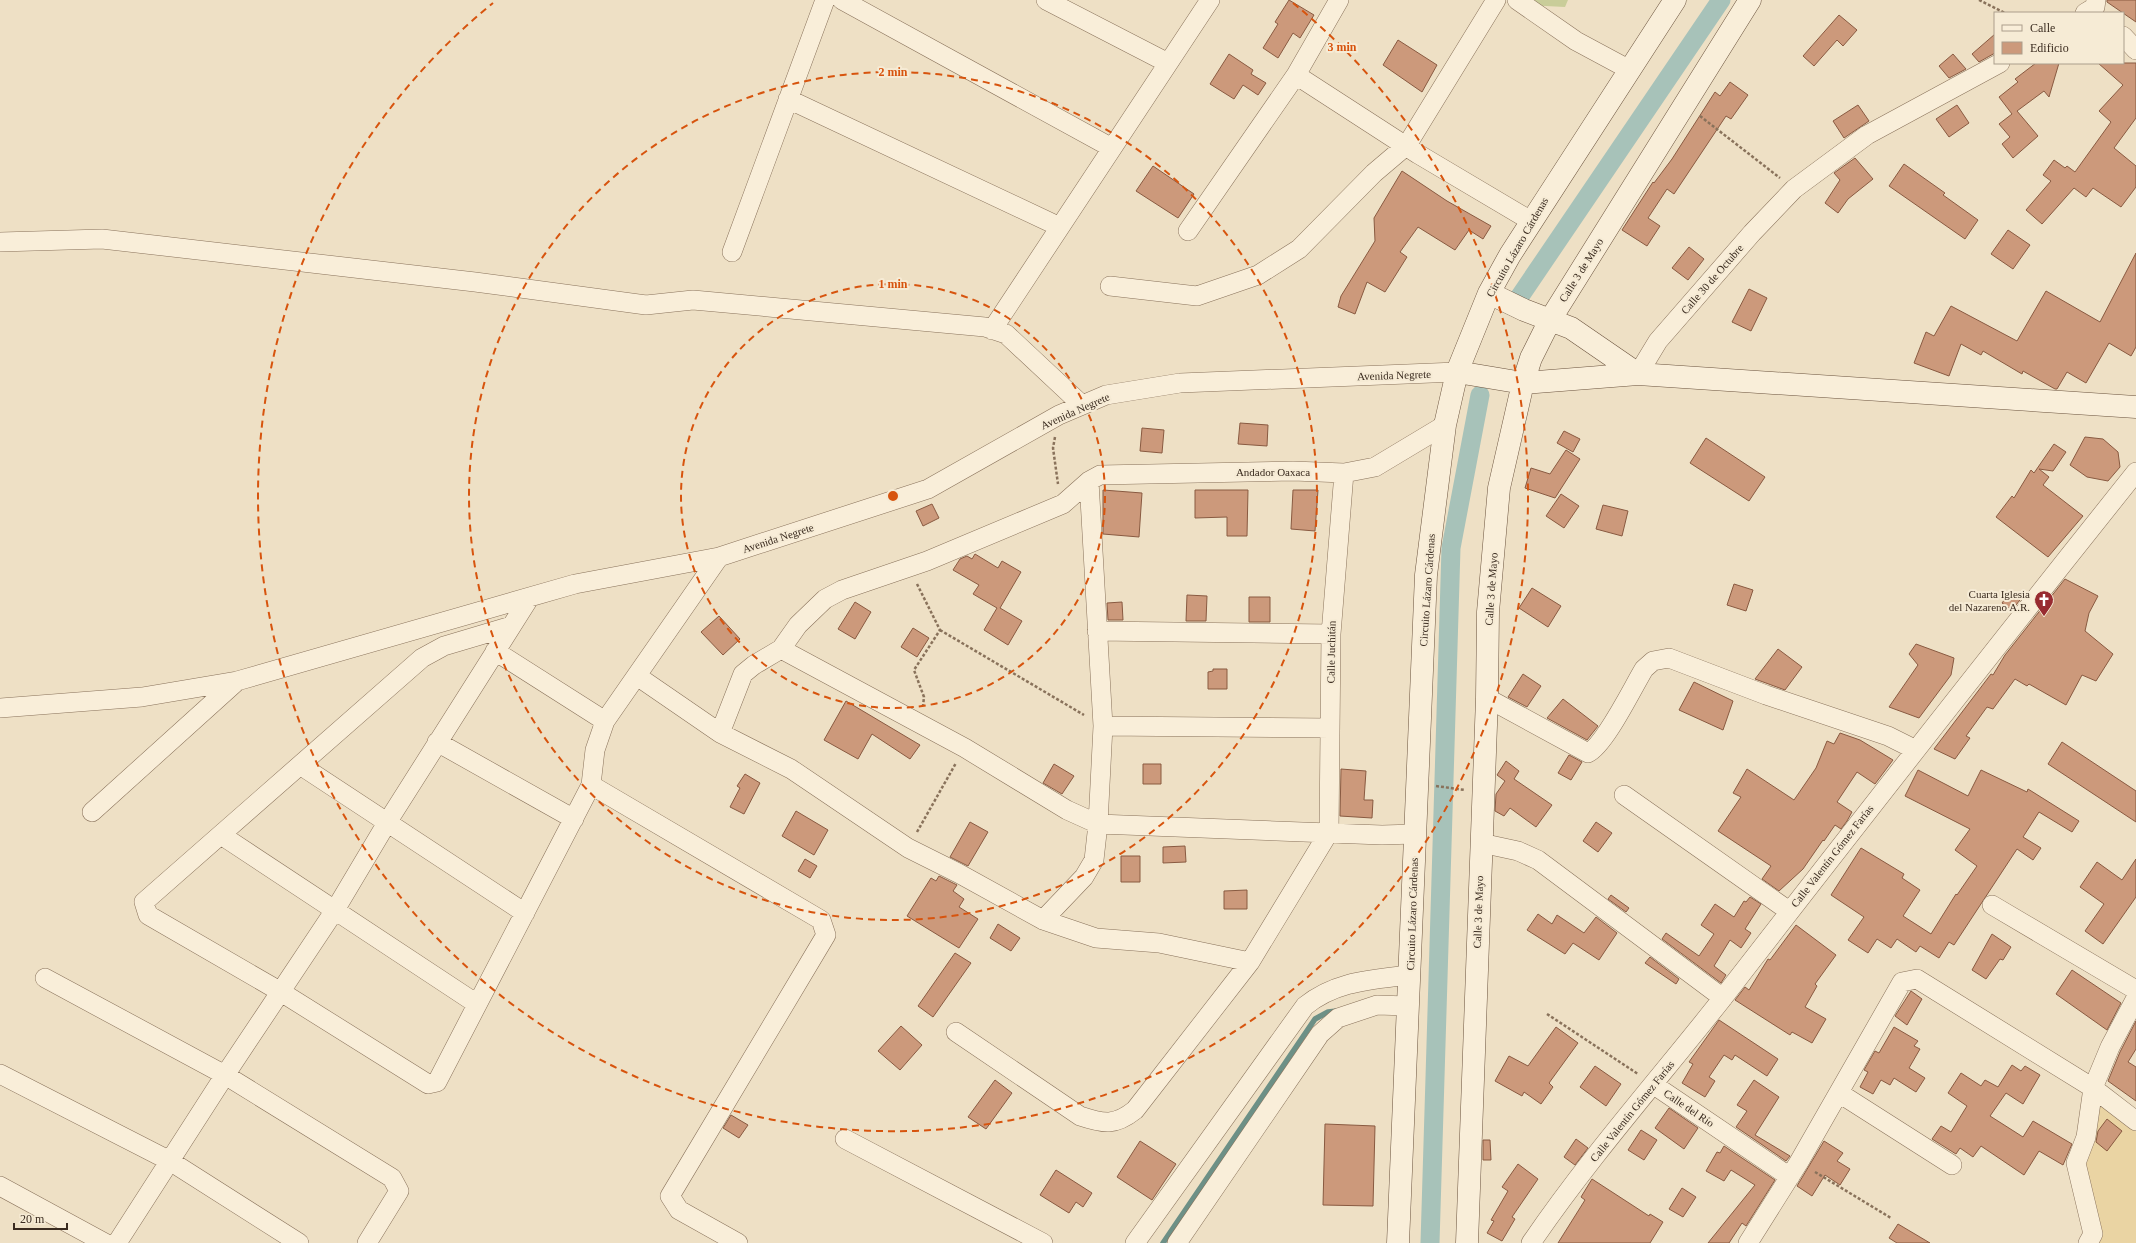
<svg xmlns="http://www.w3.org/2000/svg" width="2136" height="1243" font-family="Georgia,serif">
	<rect width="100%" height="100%" fill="#eee0c5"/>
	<!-- green -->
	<path fill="#c9cd99" d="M1521 0H1568L1565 7 1526 5Z"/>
	<!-- sand -->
	<path fill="#ead4a3" d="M2093 1088 2136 1121V1243H2088L2076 1163Z"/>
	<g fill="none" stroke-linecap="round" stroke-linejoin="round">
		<!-- stream -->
		<path stroke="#6d9086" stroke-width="5.5" d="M1163 1243 1315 1019 1328 1012 1337 1011"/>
		<!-- canal -->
		<path stroke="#a7c2b9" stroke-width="19" d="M1514 305 1721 0
			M1430 1243 1451 548 1480 395"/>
	</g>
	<!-- building -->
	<path fill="#cc997b" stroke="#895a41" d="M1289 0 1314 15 1300 38 1293 33 1278 58 1263 48 1278 24 1275 22Z
		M2107 0H2136V22L2107 2Z
		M1839 15 1857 30 1843 46 1837 40 1814 66 1803 56Z
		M1995 34V53L1979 62 1972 54Z
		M1398 40 1437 65 1422 92 1383 65Z
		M1229 54 1253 70 1251 74 1266 83 1258 95 1243 85 1234 99 1210 84Z
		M1953 54 1966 69 1949 78 1939 66Z
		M2036 63H2059L2049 97 2044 91 2017 111 2038 136 2013 158 2002 144 2010 137 1999 124 2012 114 1999 97 2018 82 2015 79Z
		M2098 63H2136V118L2114 148 2136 166V187L2121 207 2093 188 2086 197 2074 188 2042 224 2026 210 2051 181 2043 175 2054 160 2065 168 2067 166 2075 172 2111 122 2099 111 2123 85Z
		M1730 82 1748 95 1731 119 1726 116 1674 194 1667 189 1648 218 1660 226 1647 246 1622 230 1653 182 1654 183 1672 159 1715 92 1720 96Z
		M1858 105 1869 121 1844 138 1833 121Z
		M1957 105 1969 123 1949 137 1936 119Z
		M1855 158 1873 179 1848 199 1838 213 1825 203 1840 180 1834 173Z
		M1904 164 1945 193 1943 195 1978 220 1965 239 1889 186Z
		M1153 166 1194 194 1178 218 1136 191Z
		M1402 171 1447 201 1491 226 1483 239 1469 230 1455 250 1418 227 1400 252 1407 257 1385 292 1367 282 1355 314 1338 307 1341 296 1375 241 1374 218Z
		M2008 230 2030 245 2013 269 1991 254Z
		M1689 247 1704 259 1688 280 1672 268Z
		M2136 253V347L2131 356 2109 343 2086 383 2067 372 2057 389H2055L2023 371 2022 374 1983 351 1981 355 1961 344 1949 376 1914 363 1926 332 1934 336 1951 306 2017 341 2046 291 2100 322Z
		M1749 289 1767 298 1751 331 1732 322Z
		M1240 423 1268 425 1267 446 1238 444Z
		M1142 428 1164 430 1162 453 1140 451Z
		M1564 431 1580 439 1573 452 1557 443Z
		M2085 437 2103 439 2118 452 2120 467 2108 481 2087 477 2070 465Z
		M1706 438 1765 477 1749 501 1690 463Z
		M2054 444 2066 452 2053 471 2039 469 2049 477 2043 485 2083 516 2048 557 1996 517 2012 496 2014 498 2031 470 2034 473Z
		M1566 450 1580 459 1555 498 1525 488 1531 468 1550 474Z
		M1103 490 1142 493 1139 537 1103 534Z
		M1195 490H1248L1247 536H1227V517L1195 518Z
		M1293 490H1318L1315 531 1291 529Z
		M1561 494 1579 506 1564 528 1546 516Z
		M932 504 939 518 923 526 916 511Z
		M1603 505 1628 511 1622 536 1596 529Z
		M975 554 998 568 1002 561 1021 572 1000 608 1022 621 1008 645 984 630 997 608 973 594 979 585 953 570 960 559 967 556 972 559Z
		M2065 579 2098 596 2089 613 2085 631 2113 654 2096 681 2082 675 2066 705 2029 684 2027 686 2015 679 1993 709 1987 707 1966 736 1970 738 1955 759 1934 749 1991 674 1993 675 2005 655Z
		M1734 584 1753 590 1746 611 1727 605Z
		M1532 588 1561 606 1548 627 1519 608Z
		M2010 592 2020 600 2012 610 2002 603Z
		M1187 595 1207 596 1206 621H1186Z
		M1249 597H1270V622H1249Z
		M855 602 871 612 855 639 838 629Z
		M1122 602 1123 620H1108L1107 603Z
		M719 616 740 639 723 655 701 632Z
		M913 628 929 638 917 657 901 647Z
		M1916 644 1954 658 1951 675 1919 718 1889 707 1918 665 1909 654Z
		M1778 649 1802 667 1785 690 1755 679Z
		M1213 669H1227V689H1208V672L1213 671Z
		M1523 674 1541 686 1527 707 1508 697Z
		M1694 682 1733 701 1723 730 1679 710Z
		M1563 699 1598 726 1587 740 1547 718Z
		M846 701 920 745 910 759 872 734 858 759 824 740Z
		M1840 733 1860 740 1893 760 1875 784 1857 772 1837 802 1852 812 1847 821 1841 829 1835 825 1824 841 1823 840 1803 869 1779 891 1762 879 1771 866 1718 831 1741 797 1733 793 1747 769 1794 800 1816 768 1827 741 1834 744Z
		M2062 742 2136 791V822L2048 764Z
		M1569 755 1582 762 1571 780 1558 773Z
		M1506 761 1519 771 1514 779 1552 805 1536 827 1510 808 1504 816 1495 811 1496 794 1505 781 1497 775Z
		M1054 764 1074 776 1062 794 1043 783Z
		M1143 764H1161V784H1143Z
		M1341 769 1366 771 1364 800H1373L1372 818 1340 816Z
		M1918 770 1968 796 1981 770 2027 792 2028 789 2079 821 2072 832 2039 812 2023 837 2041 848 2033 860 2017 849 1954 945 1949 942 1939 958 1920 946 1916 952 1897 939 1891 948 1877 939 1868 953 1848 940 1864 917 1831 895 1861 848 1904 874 1902 878 1920 890 1903 916 1931 934 1956 894 1957 895 1977 866 1955 850 1970 829 1905 796Z
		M745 774 760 783 744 814 730 807 740 788 737 786Z
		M796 811 828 830 814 855 782 836Z
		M970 822 988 832 968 866 950 857Z
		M1596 822 1612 833 1598 852 1583 841Z
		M1185 846 1186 862 1163 863V847Z
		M1121 856H1140V882H1121Z
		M805 859 817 866 810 878 798 871Z
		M2136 859V897L2103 944 2085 931 2104 904 2080 887 2097 862 2122 880Z
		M939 876 957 885 953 891 964 899 959 907 978 919 959 948 907 916 931 878 936 881Z
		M1247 890V909H1224V891Z
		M1611 895 1629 908 1626 912 1608 899Z
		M1750 897 1761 904 1745 929 1751 933 1741 948 1730 940 1714 966 1726 975 1721 983 1662 939 1666 933 1699 956 1714 934 1701 925 1715 904 1734 917 1744 901 1746 902Z
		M1538 914 1552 924 1557 915 1584 933 1596 917 1617 933 1599 960 1573 943 1565 954 1527 930Z
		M998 924 1020 938 1011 951 990 938Z
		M1796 925 1836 955 1815 984 1817 986 1805 1007 1826 1019 1812 1043 1792 1032 1790 1035 1735 1000 1745 987 1749 990 1768 959 1770 960Z
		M1992 934 2011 947 2003 960 2000 959 1986 979 1972 970Z
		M955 953 971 963 933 1017 918 1006Z
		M1650 957 1679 979 1676 984 1645 963Z
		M2072 970 2121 1003 2107 1030 2056 994Z
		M1911 991 1922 999 1907 1025 1895 1016Z
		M1719 1020 1778 1059 1767 1076 1735 1055 1732 1060 1724 1055 1709 1077 1715 1081 1705 1097 1682 1083 1693 1064 1689 1062Z
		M2136 1021V1049L2128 1062 2136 1067V1101L2108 1081 2120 1052Z
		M901 1026 922 1045 900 1070 878 1051Z
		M1556 1027 1578 1043 1549 1083 1553 1087 1541 1104 1524 1092 1522 1096 1495 1081 1509 1056 1528 1066Z
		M1894 1027 1918 1041 1914 1046 1920 1049 1909 1068 1925 1078 1916 1092 1894 1078 1890 1085 1881 1080 1873 1094 1860 1087 1868 1072 1864 1070 1875 1051 1879 1053Z
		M2012 1065 2021 1071 2025 1066 2040 1075 2023 1104 2006 1093 1990 1116 2023 1137 2033 1121 2072 1144 2063 1165 2039 1151 2024 1175 1981 1146 1973 1157 1960 1148 1956 1154 1932 1139 1941 1126 1951 1132 1967 1106 1948 1093 1961 1073 1981 1086 1985 1080 1998 1087Z
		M1595 1066 1621 1084 1606 1106 1580 1087Z
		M995 1080 1012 1093 986 1129 968 1117Z
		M1754 1080 1779 1097 1755 1135 1790 1156 1786 1161 1736 1127 1747 1111 1737 1105Z
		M1669 1108 1698 1128 1684 1149 1655 1128Z
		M731 1115 748 1125 739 1138 723 1128Z
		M2107 1119 2122 1131 2107 1151 2096 1142 2098 1131Z
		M1325 1124 1375 1126 1373 1206 1323 1205Z
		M1641 1130 1657 1140 1644 1160 1628 1150Z
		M1576 1139 1588 1148 1575 1165 1564 1157Z
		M1483 1140H1490L1491 1160H1483Z
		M1140 1141 1176 1164 1152 1200 1117 1177Z
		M1824 1141 1843 1153 1837 1161 1850 1169 1840 1185 1825 1175 1812 1196 1797 1186Z
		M1724 1146 1775 1180 1746 1226 1742 1223 1729 1243H1708L1755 1185 1731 1170 1724 1181 1706 1171 1717 1152 1720 1153Z
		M1518 1164 1538 1179 1512 1217 1515 1219 1502 1241 1487 1233 1494 1221 1491 1220 1508 1191 1502 1187Z
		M1056 1170 1092 1193 1083 1207 1076 1202 1069 1213 1040 1195Z
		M1592 1179 1649 1216 1650 1214 1663 1222 1650 1243H1558L1585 1200 1581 1197Z
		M1682 1188 1696 1197 1683 1217 1669 1209Z
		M1898 1224 1930 1243H1897L1889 1238Z"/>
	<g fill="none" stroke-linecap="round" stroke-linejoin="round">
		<defs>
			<path id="street" d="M842 0 1112 148
				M1046 0 1168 63
				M1517 0 1576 41 1630 70
				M2085 13 2095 7 2096 0
				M2123 36 2136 50
				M1296 75 1418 154 1531 221
				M788 99 1060 227
				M1188 231 1296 75 1339 0
				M0 242 102 239 475 282 646 305 693 300 985 327 1006 334 1082 405
				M732 252 825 0
				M1110 286 1197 296 1258 275 1299 249 1374 173 1407 145 1496 0
				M992 330 1210 0
				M1638 374 1658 341 1752 233 1794 189 1867 135 2000 63
				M511 626 444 646 422 658 144 902 148 915 281 992 428 1084 437 1082 591 785 595 750 605 721 719 557
				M1097 631 1331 634
				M781 649 965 748 1067 810 1098 824 1382 835 1415 834
				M495 651 605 721
				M637 676 720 733 791 769 908 848 958 873 1043 920 1096 938 1159 943 1250 962
				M1487 698 1588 753C1605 745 1633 687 1644 669L1653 661 1669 658 1766 695 1888 736 1916 750
				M0 708 142 697 237 681 575 584 719 557 928 489 1059 415 1106 395 1180 383 1457 372
				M1103 726 1330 728
				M720 733 743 674 754 665 781 649 798 625 825 599 842 590 927 561 1063 504 1089 481 1100 475 1293 471 1344 473 1375 467 1445 425
				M437 742 574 819
				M300 765 525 913
				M591 785 821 920 826 935 670 1196 679 1210 738 1243
				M1624 795 1789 911
				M92 812 236 682
				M221 835 477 1004
				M1481 843 1518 851 1538 860 1723 998
				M1992 905 2136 990
				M1043 920 1084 877 1094 860 1098 824 1103 726 1089 481
				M45 978 225 1075 392 1178 399 1191 367 1243
				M956 1032 1080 1116C1104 1124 1115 1126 1135 1110L1250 962 1329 832 1331 634 1344 473
				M0 1074 170 1161 299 1243
				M1654 1085 1790 1177
				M1839 1093 1952 1165
				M845 1139 1043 1243
				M0 1186 105 1243
				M117 1243 225 1075 335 910 388 821 530 597
				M1135 1243 1305 1006C1336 981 1371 980 1409 975
				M1177 1243 1320 1034 1338 1018 1377 1005 1408 1006
				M1531 1243C1589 1158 1658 1080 1722 999 1859 822 1997 646 2136 472
				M1748 1243 1799 1162 1902 982 1917 979 2093 1088 2110 1047 2136 998
				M2088 1243 2093 1234 2076 1163 2086 1137 2093 1088 2136 1121"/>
			<path id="secondary" d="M1489 293 1524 310 1571 328 1638 374
				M1457 372 1523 383 1638 374 2136 407
				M1398 1243 1426 575 1445 425 1457 372 1489 293 1510 255 1675 0
				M1467 1243 1487 698 1488 612 1499 488 1523 383 1531 358 1550 320 1750 0"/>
		</defs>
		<!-- street casing -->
		<use href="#street" stroke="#89725b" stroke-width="20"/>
		<!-- secondary casing -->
		<use href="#secondary" stroke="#6b533e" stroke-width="23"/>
		<!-- path -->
		<path stroke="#89725b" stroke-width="2.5" stroke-dasharray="3 2" stroke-linecap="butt" d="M1979 0 2005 13
			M1700 116 1780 178
			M1055 437 1053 448 1058 484
			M917 584 940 630 914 670 924 697 923 706
			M940 630 1084 715
			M1436 786 1465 790
			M917 832 956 763
			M1547 1014 1638 1074
			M1815 1172 1891 1218"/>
		<!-- street -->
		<use href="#street" stroke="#f9eed9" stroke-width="19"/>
		<!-- secondary -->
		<use href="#secondary" stroke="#f9eed9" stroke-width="22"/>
	</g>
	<!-- distance rings -->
	<g fill="none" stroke="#d7540e" stroke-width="2" stroke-dasharray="7 5">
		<circle cx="893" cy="496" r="212"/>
		<circle cx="893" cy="496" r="424"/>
		<path d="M1293 3A635 635 0 1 1 493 3"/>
	</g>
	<!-- icons -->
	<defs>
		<symbol id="church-pin" viewBox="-11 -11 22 30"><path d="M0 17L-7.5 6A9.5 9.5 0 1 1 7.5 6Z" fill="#982b31" stroke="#f6ebd5"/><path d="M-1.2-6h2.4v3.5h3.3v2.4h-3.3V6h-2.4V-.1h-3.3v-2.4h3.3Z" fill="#fff"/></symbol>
	</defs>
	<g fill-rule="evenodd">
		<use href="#church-pin" x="2033" y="589" width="22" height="30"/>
	</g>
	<g text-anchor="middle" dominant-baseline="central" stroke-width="4" stroke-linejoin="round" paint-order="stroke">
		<!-- street labels -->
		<g font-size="11" fill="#3a2b1f" stroke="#f6ebd5">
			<text transform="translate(1517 247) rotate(-60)">Circuito Lázaro Cárdenas</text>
			<text transform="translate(1581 270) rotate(-58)">Calle 3 de Mayo</text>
			<text transform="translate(1712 279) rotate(-49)">Calle 30 de Octubre</text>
			<text transform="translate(1394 375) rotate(-2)">Avenida Negrete</text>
			<text transform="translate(1075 411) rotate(-24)">Avenida Negrete</text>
			<text x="1273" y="472">Andador Oaxaca</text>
			<text transform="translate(778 538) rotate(-18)">Avenida Negrete</text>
			<text transform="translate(1491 589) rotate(-86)">Calle 3 de Mayo</text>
			<text transform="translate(1427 590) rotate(-86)">Circuito Lázaro Cárdenas</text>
			<text transform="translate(1331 652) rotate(-89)">Calle Juchitán</text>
			<text transform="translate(1832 856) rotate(-52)">Calle Valentín Gómez Farías</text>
			<text transform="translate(1478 912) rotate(-88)">Calle 3 de Mayo</text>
			<text transform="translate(1412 914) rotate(-88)">Circuito Lázaro Cárdenas</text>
			<text transform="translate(1689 1108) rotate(34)">Calle del Río</text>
			<text transform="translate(1632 1111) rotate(-51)">Calle Valentín Gómez Farías</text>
		</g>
		<!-- poi labels -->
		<g font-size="11" fill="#3a2b1f" stroke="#f6ebd5" text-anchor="end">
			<text x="2030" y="594">Cuarta Iglesia<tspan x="2030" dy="13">del Nazareno A.R.</tspan></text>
		</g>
	</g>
	<circle cx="893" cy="496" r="6" fill="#d7540e" stroke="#f6ebd5" stroke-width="2"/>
	<g font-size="12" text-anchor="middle" font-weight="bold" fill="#d7540e" stroke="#f6ebd5" stroke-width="4" stroke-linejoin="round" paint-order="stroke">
		<text x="1342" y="51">3 min</text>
		<text x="893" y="76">2 min</text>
		<text x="893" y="288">1 min</text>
	</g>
	<!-- legend -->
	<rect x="1994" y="12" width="130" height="52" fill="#f6ebd5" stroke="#ab9e8c"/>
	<rect x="2002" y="25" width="20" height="6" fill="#f9eed9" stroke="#ab9e8c"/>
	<text x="2030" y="32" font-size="12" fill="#3a2b1f">Calle</text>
	<rect x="2002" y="42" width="20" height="12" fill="#cc997b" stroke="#ab9e8c"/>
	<text x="2030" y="52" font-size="12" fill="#3a2b1f">Edificio</text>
	<!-- scale -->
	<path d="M14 1223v6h53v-6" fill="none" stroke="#3a2b1f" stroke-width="2"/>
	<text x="20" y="1223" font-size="12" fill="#3a2b1f" stroke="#f6ebd5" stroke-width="3" paint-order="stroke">20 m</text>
</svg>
